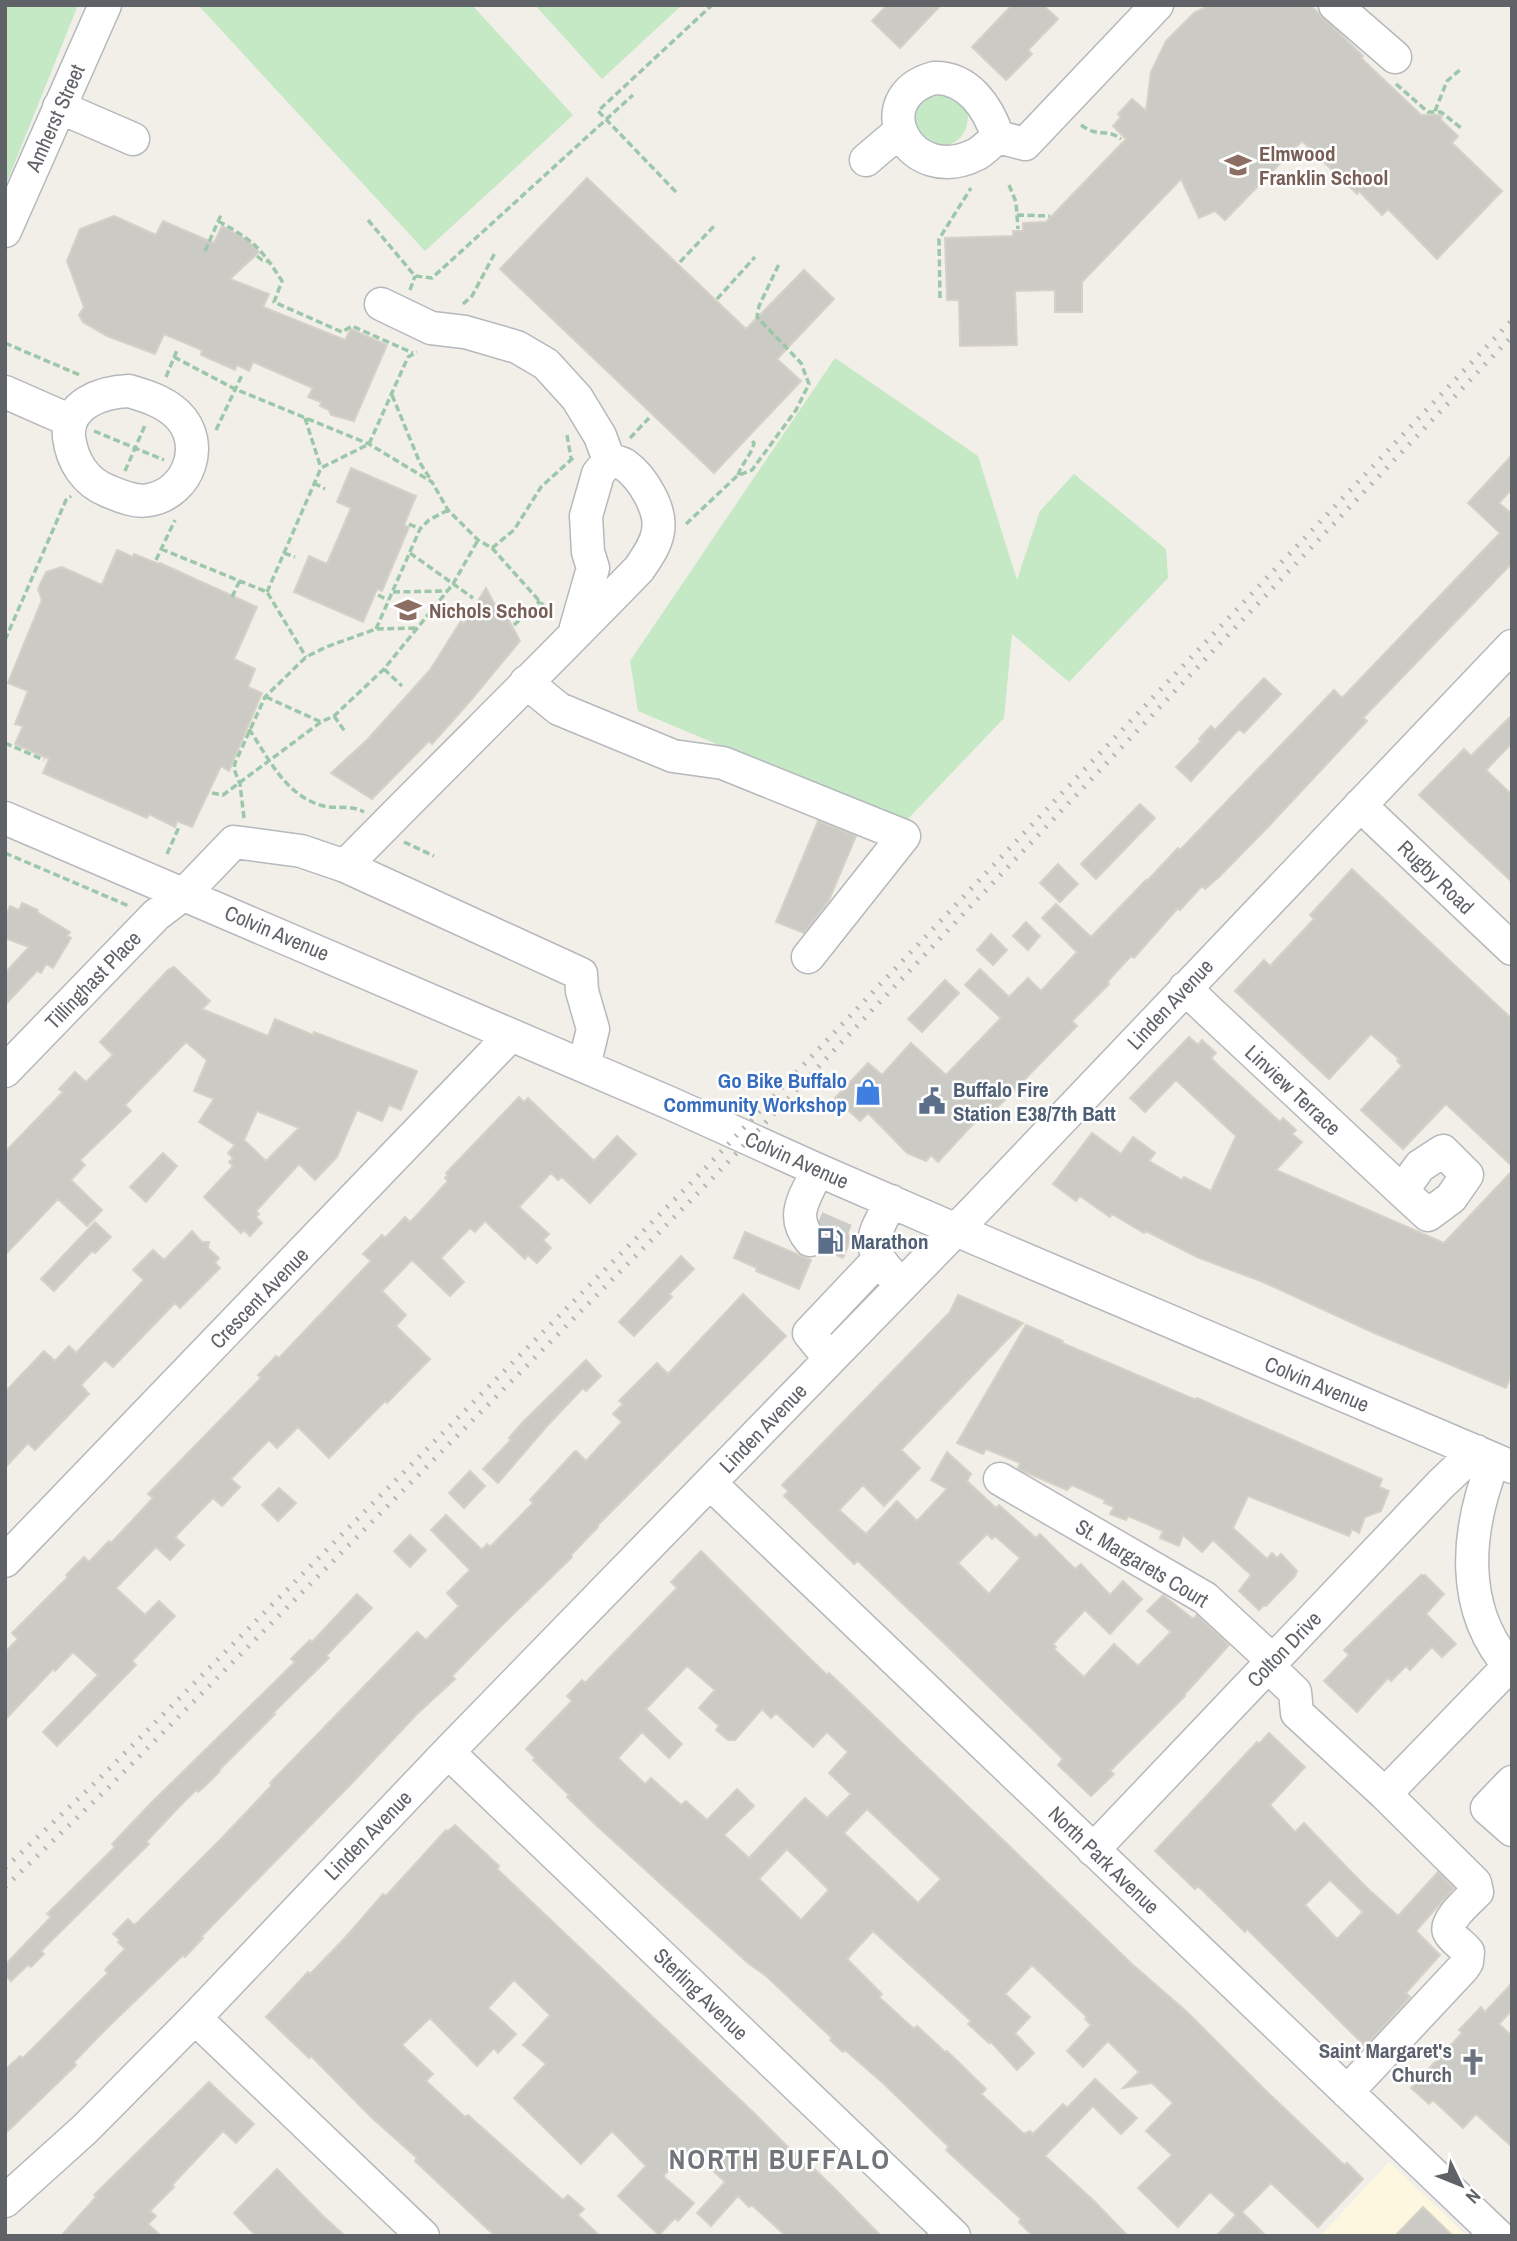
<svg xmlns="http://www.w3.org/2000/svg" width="1517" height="2241" font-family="'Archivo Narrow',sans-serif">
	<rect width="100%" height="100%" fill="#f1efe8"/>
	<!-- commercial -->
	<path fill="#fef7e0" d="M1389 2162 1467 2236H1320Z"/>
	<!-- green -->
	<path fill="#c5e8c5" d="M5 5H78L5 187Z
		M198 5H472L573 115 425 251Z
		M535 5H682L602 79Z
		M946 89 967 108C971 130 960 145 938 148L914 133 913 105Z
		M835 358 978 456 1017 580 1040 511 1074 474 1166 549 1168 578 1069 682 1012 634 1004 718 904 823 638 711 630 661Z"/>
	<!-- building -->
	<path fill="#cccac5" stroke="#d6d1c6" stroke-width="2" fill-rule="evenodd" d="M887 5H941L900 48 872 21Z
		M1012 5H1043L1058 19 1028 50 1032 54 1006 80 972 47Z
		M1211 5H1310L1363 56 1361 58 1421 115H1442L1441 120 1458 136 1452 143 1502 191 1437 259 1388 209 1382 215 1359 191 1357 194 1302 141 1225 220 1215 211 1199 218 1181 179 1082 282V312H1055V290L1015 291 1017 345 960 346 959 300H947L945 238 1013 236V231H1023V223L1046 222 1126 139 1113 126 1121 117 1118 114 1132 99 1146 111 1151 72 1166 41 1195 12Z
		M587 178 746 329 804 270 834 299 777 359 801 381 714 473 500 269Z
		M114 216 156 235 163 221 214 243 222 226 247 240 259 252 230 279 269 294 263 307 345 340 351 329 387 345 354 421 331 415 329 410 320 406 321 402 308 397 313 388 253 362 249 371 237 365 235 370 201 355 202 350 164 334 155 354 107 336 83 322 79 315 84 307 67 261 80 229Z
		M1512 455V489L1499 503 1512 514V563L1363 718 1367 721 1268 827 1219 877 1205 889 1202 886 1180 910 1178 908 1134 958 1131 956 1107 982 1109 984 1072 1021 1077 1026 991 1114 986 1110 938 1162 931 1155 926 1161 907 1153 868 1113 860 1121 835 1098 868 1063 882 1075 911 1043 946 1075 1001 1018 965 985 980 969 1009 997 1028 978 1041 991 1077 952 1042 918 1056 904 1091 937 1146 880 1147 881 1178 848 1180 850 1334 690 1342 698 1500 533 1468 503Z
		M351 468 416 496 404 525 409 527 382 591 377 589 363 622 294 592 309 556 327 564 351 508 337 502Z
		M117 550 133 557 134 554 159 564 160 563 257 607 234 659 255 669 248 687 262 693 229 771 221 766 192 827 177 821 175 827 149 814 147 818 43 773 49 759 15 744 23 726 15 724 28 691 8 683 42 600 38 589 46 572 62 567 102 585Z
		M486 588 501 617 506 615 520 641 471 700 432 744 429 741 372 799 331 773 367 740 430 670 461 621 464 623Z
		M1264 678 1281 694 1244 733 1239 729 1191 781 1176 767 1201 741 1199 739 1211 726 1215 730Z
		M1512 715V743L1486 770 1512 795V882L1419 795 1464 749 1471 756Z
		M1140 804 1155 818 1096 879 1081 864Z
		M818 821 856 836 829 900 804 933 776 922Z
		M1058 864 1078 884 1060 902 1040 883Z
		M1352 869 1512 1019V1166L1446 1104 1403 1149 1361 1110 1402 1066 1397 1061 1399 1059 1371 1034 1329 1079 1235 991 1264 960 1270 966 1314 919 1310 915Z
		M22 903 38 910 37 912 70 932 67 936 71 938 53 968 46 964 41 973 37 971 5 1005V973L29 947 5 938V917L10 906 19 910Z
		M1026 922 1040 936 1028 950 1013 936Z
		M991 934 1007 950 993 965 977 950Z
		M174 967 210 1001 202 1009 268 1036 275 1019 313 1035 314 1032 417 1071 401 1110 389 1105 382 1121 357 1110 337 1157 315 1180 299 1164 256 1211 259 1214 256 1217 262 1223 250 1236 244 1230 241 1233 204 1197 233 1166 229 1162 233 1158 228 1153 235 1145 199 1122 214 1099 194 1091 207 1060 186 1042 125 1105 131 1111 80 1160 85 1165 71 1180 102 1210 87 1226 58 1199 5 1255V1152L63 1092 59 1089 75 1072 86 1082 113 1055 100 1042 168 970ZM257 1111 299 1128 266 1161 244 1140Z
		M945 980 959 993 922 1032 908 1019Z
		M1189 1037 1198 1045 1202 1040 1216 1053 1211 1058 1219 1066 1280 1122 1283 1118 1296 1130 1292 1134 1302 1142 1276 1170 1444 1243 1512 1171V1372L1506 1388 1372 1332 1263 1282 1197 1257 1146 1231 1144 1233 1112 1214 1110 1217 1080 1196 1076 1201 1053 1184 1092 1133 1121 1154 1133 1137 1155 1153 1149 1161 1182 1180 1184 1177 1211 1191 1236 1136 1176 1080 1145 1112 1130 1098Z
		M519 1097 524 1102 528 1098 594 1161 617 1136 636 1154 590 1203 562 1177 558 1180 551 1173 519 1207 549 1234 543 1240 551 1248 537 1263 528 1255 525 1259 485 1221 475 1232 470 1228 441 1258 464 1282 450 1296 412 1260 382 1291 406 1315 396 1326 430 1359 387 1403 385 1401 329 1458 298 1427 277 1448 269 1440 231 1479 240 1487 222 1506 213 1498 175 1537 184 1545 170 1560 156 1547 116 1588 145 1615 159 1601 175 1616 132 1661 136 1665 57 1746 43 1732 98 1675 73 1652 55 1671 53 1669 5 1720V1652L18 1639 12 1633 68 1577 66 1575 84 1557 89 1562 109 1541 111 1543 153 1498 148 1494 261 1378 258 1375 276 1356 279 1358 371 1261 363 1254 382 1235 385 1238 405 1217 410 1222 416 1216 448 1181 445 1178 448 1175 446 1173Z
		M163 1153 177 1166 146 1202 130 1187Z
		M95 1222 111 1237 95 1253 92 1251 54 1291 41 1279Z
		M820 1222 852 1236 843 1258 825 1250 828 1238Z
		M192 1231 202 1242H209L208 1248 219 1258 215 1263 220 1268 180 1308 175 1303 113 1367 105 1360 81 1385 89 1394 35 1450 28 1443 5 1468V1392L44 1351 55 1361 69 1346 76 1353 144 1280 133 1270 153 1250 164 1260Z
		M745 1232 811 1260 799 1289 756 1271 757 1268 734 1258Z
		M681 1256 694 1269 669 1294 672 1297 634 1336 619 1322Z
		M743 1294 786 1336 597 1526 598 1527 571 1555 572 1557 491 1636 452 1676 455 1679 416 1715 354 1781 201 1937 203 1938 185 1957 183 1955 108 2027 74 2062 76 2065 5 2134V2070L20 2056 23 2058 108 1973 105 1970 125 1949 118 1942 120 1940 113 1934 128 1919 134 1925 138 1922 220 1840 272 1785 270 1783 417 1632 426 1640 459 1606 447 1593 470 1570 431 1530 446 1515 482 1550 487 1544 490 1547 533 1503 530 1500 574 1452 576 1451 586 1461 622 1422 613 1414 623 1404 619 1401 657 1363 668 1374Z
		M958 1295 1023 1323 901 1450 920 1468 884 1506 863 1485 839 1510 866 1534 897 1501 917 1521 947 1489 931 1480 947 1452 971 1474 967 1481 996 1508 999 1505 1036 1538 1040 1534 1075 1569 1081 1564 1110 1595 1123 1581 1142 1599 1110 1634 1085 1610 1053 1644 1056 1647 1054 1649 1084 1677 1114 1644 1138 1666 1171 1632 1147 1611 1163 1595 1193 1619 1197 1615 1229 1645 1184 1695 1185 1696 1110 1771 1114 1774 1091 1796 1058 1765 1063 1759 943 1642 858 1561 854 1564 784 1496 788 1491 782 1485 950 1312ZM987 1534 992 1539 995 1536 1020 1558 989 1594 958 1563Z
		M1026 1325 1063 1341 1062 1343 1196 1400 1197 1398 1382 1479 1379 1487 1389 1491 1381 1511 1365 1517 1359 1533 1352 1529 1349 1536 1248 1496 1233 1528 1267 1559 1272 1553 1277 1558 1281 1554 1297 1571 1295 1576 1266 1606 1264 1605 1259 1610 1239 1591 1251 1575 1213 1540 1202 1552 1183 1535 1179 1546 1160 1538 1163 1531 1128 1516 1126 1520 1110 1514 1114 1507 1104 1503 1105 1500 1072 1485 1067 1490 1023 1471 1018 1468 1020 1463 986 1449 983 1454 957 1443Z
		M586 1360 601 1376 586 1391 583 1388 547 1426 498 1483 483 1469 511 1440 509 1438 523 1422Z
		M470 1471 485 1486 464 1508 449 1493Z
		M279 1488 296 1503 278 1521 262 1505Z
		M410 1535 426 1550 410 1567 394 1551Z
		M701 1551 795 1644 827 1675 829 1673 849 1692 1133 1965 1187 2012 1264 2089 1342 2163 1345 2165 1347 2163 1363 2179 1318 2227 1271 2183 1242 2212 1266 2236H1216L1236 2215 1210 2192 1178 2227 1138 2188 1172 2155 1146 2131 1173 2103 1152 2083 1123 2088 1139 2072 1108 2041 1083 2067 1067 2051 1091 2025 1085 2019 1087 2017 1032 1965 1005 1994 1030 2017 1015 2033 1034 2053 1017 2070 990 2041 989 2043 968 2024 971 2021 873 1931 847 1959 882 1994 879 1997 914 2029 917 2026 945 2052 947 2051 986 2089 981 2094 1024 2134 1030 2131 1033 2134 1063 2104 1067 2108 1095 2079 1137 2118 1121 2134 1093 2106 1045 2156 1094 2201 1128 2236H1033L1019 2222 1021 2219 946 2150 949 2147 883 2083 845 2050 843 2052 830 2040 832 2038 765 1975 749 1964 596 1825 567 1797 569 1795 533 1760 535 1758 526 1749 572 1701 567 1696 582 1680 585 1683 677 1588 671 1582ZM687 1666 715 1690 699 1708 719 1726 716 1730 728 1740H735L762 1709 771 1718 776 1713 813 1747 827 1732 848 1752 829 1773 851 1794 827 1818 805 1798 749 1858 724 1835 754 1806 737 1789 707 1820 686 1801 681 1805 651 1778 645 1784 618 1758 642 1732 669 1758 682 1744 646 1709ZM867 1809 941 1879 918 1903 844 1833ZM787 1849 829 1890 801 1920 759 1879Z
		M1421 1575H1425L1444 1594 1426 1614 1456 1644 1442 1657 1432 1647 1410 1670 1406 1666 1391 1681 1388 1678 1357 1712 1324 1681 1349 1655 1344 1650Z
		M357 1594 372 1608 326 1656 329 1658 273 1713 275 1714 219 1770 220 1771 205 1786 198 1792 196 1790 178 1808 146 1842 149 1844 41 1951 44 1954 31 1967 28 1965 11 1981 5 1975V1965L51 1917 47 1914 115 1847 112 1844 152 1802 295 1662 291 1659 310 1640 312 1642Z
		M1269 1733 1305 1767 1270 1805 1295 1832 1304 1823 1365 1886 1398 1916 1438 1872 1454 1888 1416 1931 1440 1955 1406 1993 1410 1997 1365 2046 1247 1929 1245 1932 1198 1886 1195 1889 1155 1851 1257 1742 1259 1744ZM1330 1880 1363 1912 1337 1939 1305 1905Z
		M455 1825 499 1866 497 1869 754 2113 805 2164 807 2162 835 2189 881 2236H786L752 2205 749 2207 738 2196 711 2226 697 2213 725 2182 690 2149 663 2176 694 2203 678 2221 675 2218 659 2235 618 2196 646 2166 612 2131 581 2164 514 2098 546 2064 523 2045 550 2015 514 1980 488 2008 516 2034 498 2053 494 2048 477 2066 430 2018 402 2045 433 2074 426 2081 465 2117 468 2115 563 2200 568 2195 584 2209 578 2215 600 2236H495L415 2161 417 2158 371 2117 311 2056 309 2058 266 2017 308 1972 310 1974 344 1939 383 1894 386 1896 446 1830 447 1832Z
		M1512 1983V2010L1499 2024 1512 2036V2147L1476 2114 1463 2128 1433 2100 1429 2104 1411 2088 1462 2033 1459 2030 1481 2007 1485 2012Z
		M209 2082 254 2124 236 2143 223 2131 172 2185 174 2187 150 2211 156 2216 148 2224 161 2236H61L96 2197 94 2195Z
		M277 2169 322 2215 345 2236H256L234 2213Z
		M1423 2207 1453 2236H1395Z"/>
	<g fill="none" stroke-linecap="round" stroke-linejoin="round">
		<!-- minor-tunnel -->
		<path stroke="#ccccc8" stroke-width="32" stroke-dasharray="32 16" stroke-linecap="butt" d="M816 1227 853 1243"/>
		<defs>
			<path id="minor" d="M1335 5 1395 57
				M934 78C968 77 988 107 998 137 991 142 984 150 977 154 909 189 863 98 934 78Z
				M59 107 133 139
				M998 137 1025 144 1157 5
				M866 160 893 137 901 133
				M5 231 105 5
				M381 304 431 328 465 332 517 347 546 364 577 398 600 436 609 460
				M129 391C146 396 163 401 177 414 207 443 189 493 149 500 136 503 120 496 108 491 85 482 72 461 69 437 66 404 102 392 129 391Z
				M5 392 71 421
				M575 631 593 568 588 552 586 516 598 474 609 460
				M526 682 559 709 673 756 723 763 904 836 808 957
				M1360 805 1512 949
				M5 818 672 1104 818 1170 977 1239 1512 1467
				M345 866C443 766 542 669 639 569 647 557 656 545 658 531 662 509 642 477 625 465 620 462 614 461 609 460
				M1185 988 1210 1012 1402 1191 1428 1215 1451 1198 1467 1175 1443 1151 1420 1166 1402 1191
				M5 1071 156 915 185 893 234 842 301 851 345 866 581 974 582 991 593 1029 584 1066
				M810 1240C789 1215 806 1196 818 1170
				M891 1274C863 1244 875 1234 891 1201
				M830 1359 809 1333 878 1260
				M1494 1460C1466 1530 1458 1610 1512 1669
				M1000 1479 1205 1598 1273 1661
				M710 1483 1498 2236
				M5 1561 511 1035
				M1268 1666 1295 1692 1297 1713 1385 1794
				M448 1752 954 2236
				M1512 1782 1487 1808 1512 1830
				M1093 1850 1441 1484 1476 1451
				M195 2018 423 2236
				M1347 2092 1463 1968 1467 1962 1468 1952C1463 1945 1452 1939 1449 1932 1444 1921 1470 1899 1477 1892L1475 1883 1385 1794 1509 1666
				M5 2201 85 2129 195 2018 448 1752 981 1204 1512 646"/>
		</defs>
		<!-- minor casing -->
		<use href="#minor" stroke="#b5b8bc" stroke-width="35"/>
		<!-- path -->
		<path stroke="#9cc7a9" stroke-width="3.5" stroke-dasharray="7 3.5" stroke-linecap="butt" d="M1396 84 1428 112H1441L1461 128
			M1435 111 1447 81 1461 69
			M1081 125C1100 139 1105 127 1121 139
			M1009 185 1016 202 1018 229
			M676 192 598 111 712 5
			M1017 215 1050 216
			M368 220 415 276 432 278 633 95
			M218 221C254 241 260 247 282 281L274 302 342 332 352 326 413 353
			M205 251 221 215
			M257 256 262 260 270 262
			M680 262 716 224
			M410 290 415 276
			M940 298 939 239 971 188
			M717 299 755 257
			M463 304 472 296 496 251
			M5 343 82 376
			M174 357 235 389 369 444 432 482 448 510 478 540 492 548 551 614
			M166 377 177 350
			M392 395 420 463 431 480
			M305 418 321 468
			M216 430 242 375
			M94 431 164 460
			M567 435 571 458
			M630 438 649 418
			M125 471 146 423
			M738 475C742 463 752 454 754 443L750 439
			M314 483 325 489
			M409 524 420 529
			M686 524 737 476 752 470 796 410 809 384 801 363 757 317 759 306 779 264
			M492 548 514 530 541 487 574 457
			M161 549 267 592 306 657
			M284 553 295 557
			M410 553 473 598
			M156 560 175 520
			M267 592 321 468 369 444 408 357 417 352
			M393 592 447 591
			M378 595 388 600
			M232 597 240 580
			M514 625 540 601
			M376 629 420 529 429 520 448 510
			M5 640 66 500 71 496
			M384 669 402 686
			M266 697 321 722
			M334 716 346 733
			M249 729C269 759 285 794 320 805 334 810 350 804 364 812
			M5 743 44 760
			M212 793 223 795 321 722 334 716 384 669 453 584 478 540
			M244 818 240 784 234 769 235 763 265 697 306 657 326 647 376 629 417 628
			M404 842 434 856
			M5 853 129 906
			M167 854 179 827"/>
		<!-- minor -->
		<use href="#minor" stroke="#fff" stroke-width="32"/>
		<!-- rail -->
		<path stroke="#b6b7b8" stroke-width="5" stroke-dasharray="2 9" stroke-linecap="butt" d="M5 1868 100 1778 696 1178 1512 320
			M5 1887 109 1787 709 1182 1512 336"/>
	</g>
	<!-- icons -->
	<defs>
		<symbol id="school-bare" viewBox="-9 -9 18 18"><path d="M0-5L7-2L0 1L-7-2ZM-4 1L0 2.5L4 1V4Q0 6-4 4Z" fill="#8d6e63" stroke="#fff" stroke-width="2.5" paint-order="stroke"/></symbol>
		<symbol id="shop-bare" viewBox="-9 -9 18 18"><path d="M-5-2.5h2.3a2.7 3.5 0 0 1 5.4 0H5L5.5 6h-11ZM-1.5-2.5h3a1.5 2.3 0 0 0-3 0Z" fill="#3f7fe0" stroke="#fff" stroke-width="2.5" paint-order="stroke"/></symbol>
		<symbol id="civic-bare" viewBox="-9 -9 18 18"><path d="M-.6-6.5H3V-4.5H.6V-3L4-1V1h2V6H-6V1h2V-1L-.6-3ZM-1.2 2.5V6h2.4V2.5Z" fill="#5c6f8a" stroke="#fff" stroke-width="2.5" paint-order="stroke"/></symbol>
		<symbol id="fuel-bare" viewBox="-9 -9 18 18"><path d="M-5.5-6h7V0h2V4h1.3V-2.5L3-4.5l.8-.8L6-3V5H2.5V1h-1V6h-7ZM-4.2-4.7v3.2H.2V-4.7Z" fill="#5c6f8a" stroke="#fff" stroke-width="2.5" paint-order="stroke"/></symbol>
		<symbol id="church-bare" viewBox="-9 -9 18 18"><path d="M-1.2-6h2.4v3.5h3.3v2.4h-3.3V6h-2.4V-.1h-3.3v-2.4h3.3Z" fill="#6b7280" stroke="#fff" stroke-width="2.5" paint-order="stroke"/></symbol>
	</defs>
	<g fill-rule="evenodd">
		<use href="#school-bare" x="1219" y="146" width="38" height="38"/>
		<use href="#school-bare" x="389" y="591" width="38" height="38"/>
		<use href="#shop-bare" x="849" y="1073" width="38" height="38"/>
		<use href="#civic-bare" x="913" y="1082" width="38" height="38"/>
		<use href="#fuel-bare" x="811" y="1222" width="38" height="38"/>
		<use href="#church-bare" x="1454" y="2043" width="38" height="38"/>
	</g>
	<g text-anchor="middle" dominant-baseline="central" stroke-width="5" stroke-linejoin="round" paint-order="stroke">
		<!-- street labels -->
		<g font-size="21" fill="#5f6368" stroke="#fff">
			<text transform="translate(55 118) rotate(-66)">Amherst Street</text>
			<text transform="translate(1436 877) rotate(44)">Rugby Road</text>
			<text transform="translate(277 933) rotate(23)">Colvin Avenue</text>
			<text transform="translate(93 980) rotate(-46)">Tillinghast Place</text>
			<text transform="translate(1170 1004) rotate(-47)">Linden Avenue</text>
			<text transform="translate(1293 1090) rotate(43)">Linview Terrace</text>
			<text transform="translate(797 1160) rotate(24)">Colvin Avenue</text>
			<text transform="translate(259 1298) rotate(-46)">Crescent Avenue</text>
			<text transform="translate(1317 1384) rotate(23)">Colvin Avenue</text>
			<text transform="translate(763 1428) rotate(-46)">Linden Avenue</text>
			<text transform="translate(1142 1563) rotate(31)">St. Margarets Court</text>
			<text transform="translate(1284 1649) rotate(-46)">Colton Drive</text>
			<text transform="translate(368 1835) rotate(-46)">Linden Avenue</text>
			<text transform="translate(1104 1860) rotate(44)">North Park Avenue</text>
			<text transform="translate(701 1994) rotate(44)">Sterling Avenue</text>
		</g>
		<!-- education labels -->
		<g font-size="21" font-weight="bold" fill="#785e54" stroke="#fff" text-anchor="start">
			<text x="1259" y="153">Elmwood<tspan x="1259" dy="24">Franklin School</tspan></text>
			<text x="429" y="610">Nichols School</text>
		</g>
		<!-- shop labels -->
		<g font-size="21" font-weight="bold" fill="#366cbe" stroke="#fff" text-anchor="end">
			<text x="847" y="1080">Go Bike Buffalo<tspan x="847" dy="24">Community Workshop</tspan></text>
		</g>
		<!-- service labels -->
		<g font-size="21" font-weight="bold" fill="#4e5e75" stroke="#fff" text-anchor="start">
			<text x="953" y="1089">Buffalo Fire<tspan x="953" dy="24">Station E38/7th Batt</tspan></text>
			<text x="851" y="1241">Marathon</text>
		</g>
		<!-- worship labels -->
		<g font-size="21" font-weight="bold" fill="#5b616d" stroke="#fff" text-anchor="end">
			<text x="1452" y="2050">Saint Margaret's<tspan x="1452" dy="24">Church</tspan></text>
		</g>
		<!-- district labels -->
		<g font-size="28" font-weight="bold" letter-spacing="2" fill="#70757a" stroke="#fff">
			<text x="780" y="2159">NORTH BUFFALO</text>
		</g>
	</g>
	<!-- border -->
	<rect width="1517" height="2241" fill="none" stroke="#5f6368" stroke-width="14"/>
	<!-- north arrow -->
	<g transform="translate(1461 2185) rotate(133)" stroke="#ffffff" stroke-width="5" paint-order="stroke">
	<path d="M0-5L12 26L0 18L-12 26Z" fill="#5f6368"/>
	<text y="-10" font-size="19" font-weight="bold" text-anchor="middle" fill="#5f6368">N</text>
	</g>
</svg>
